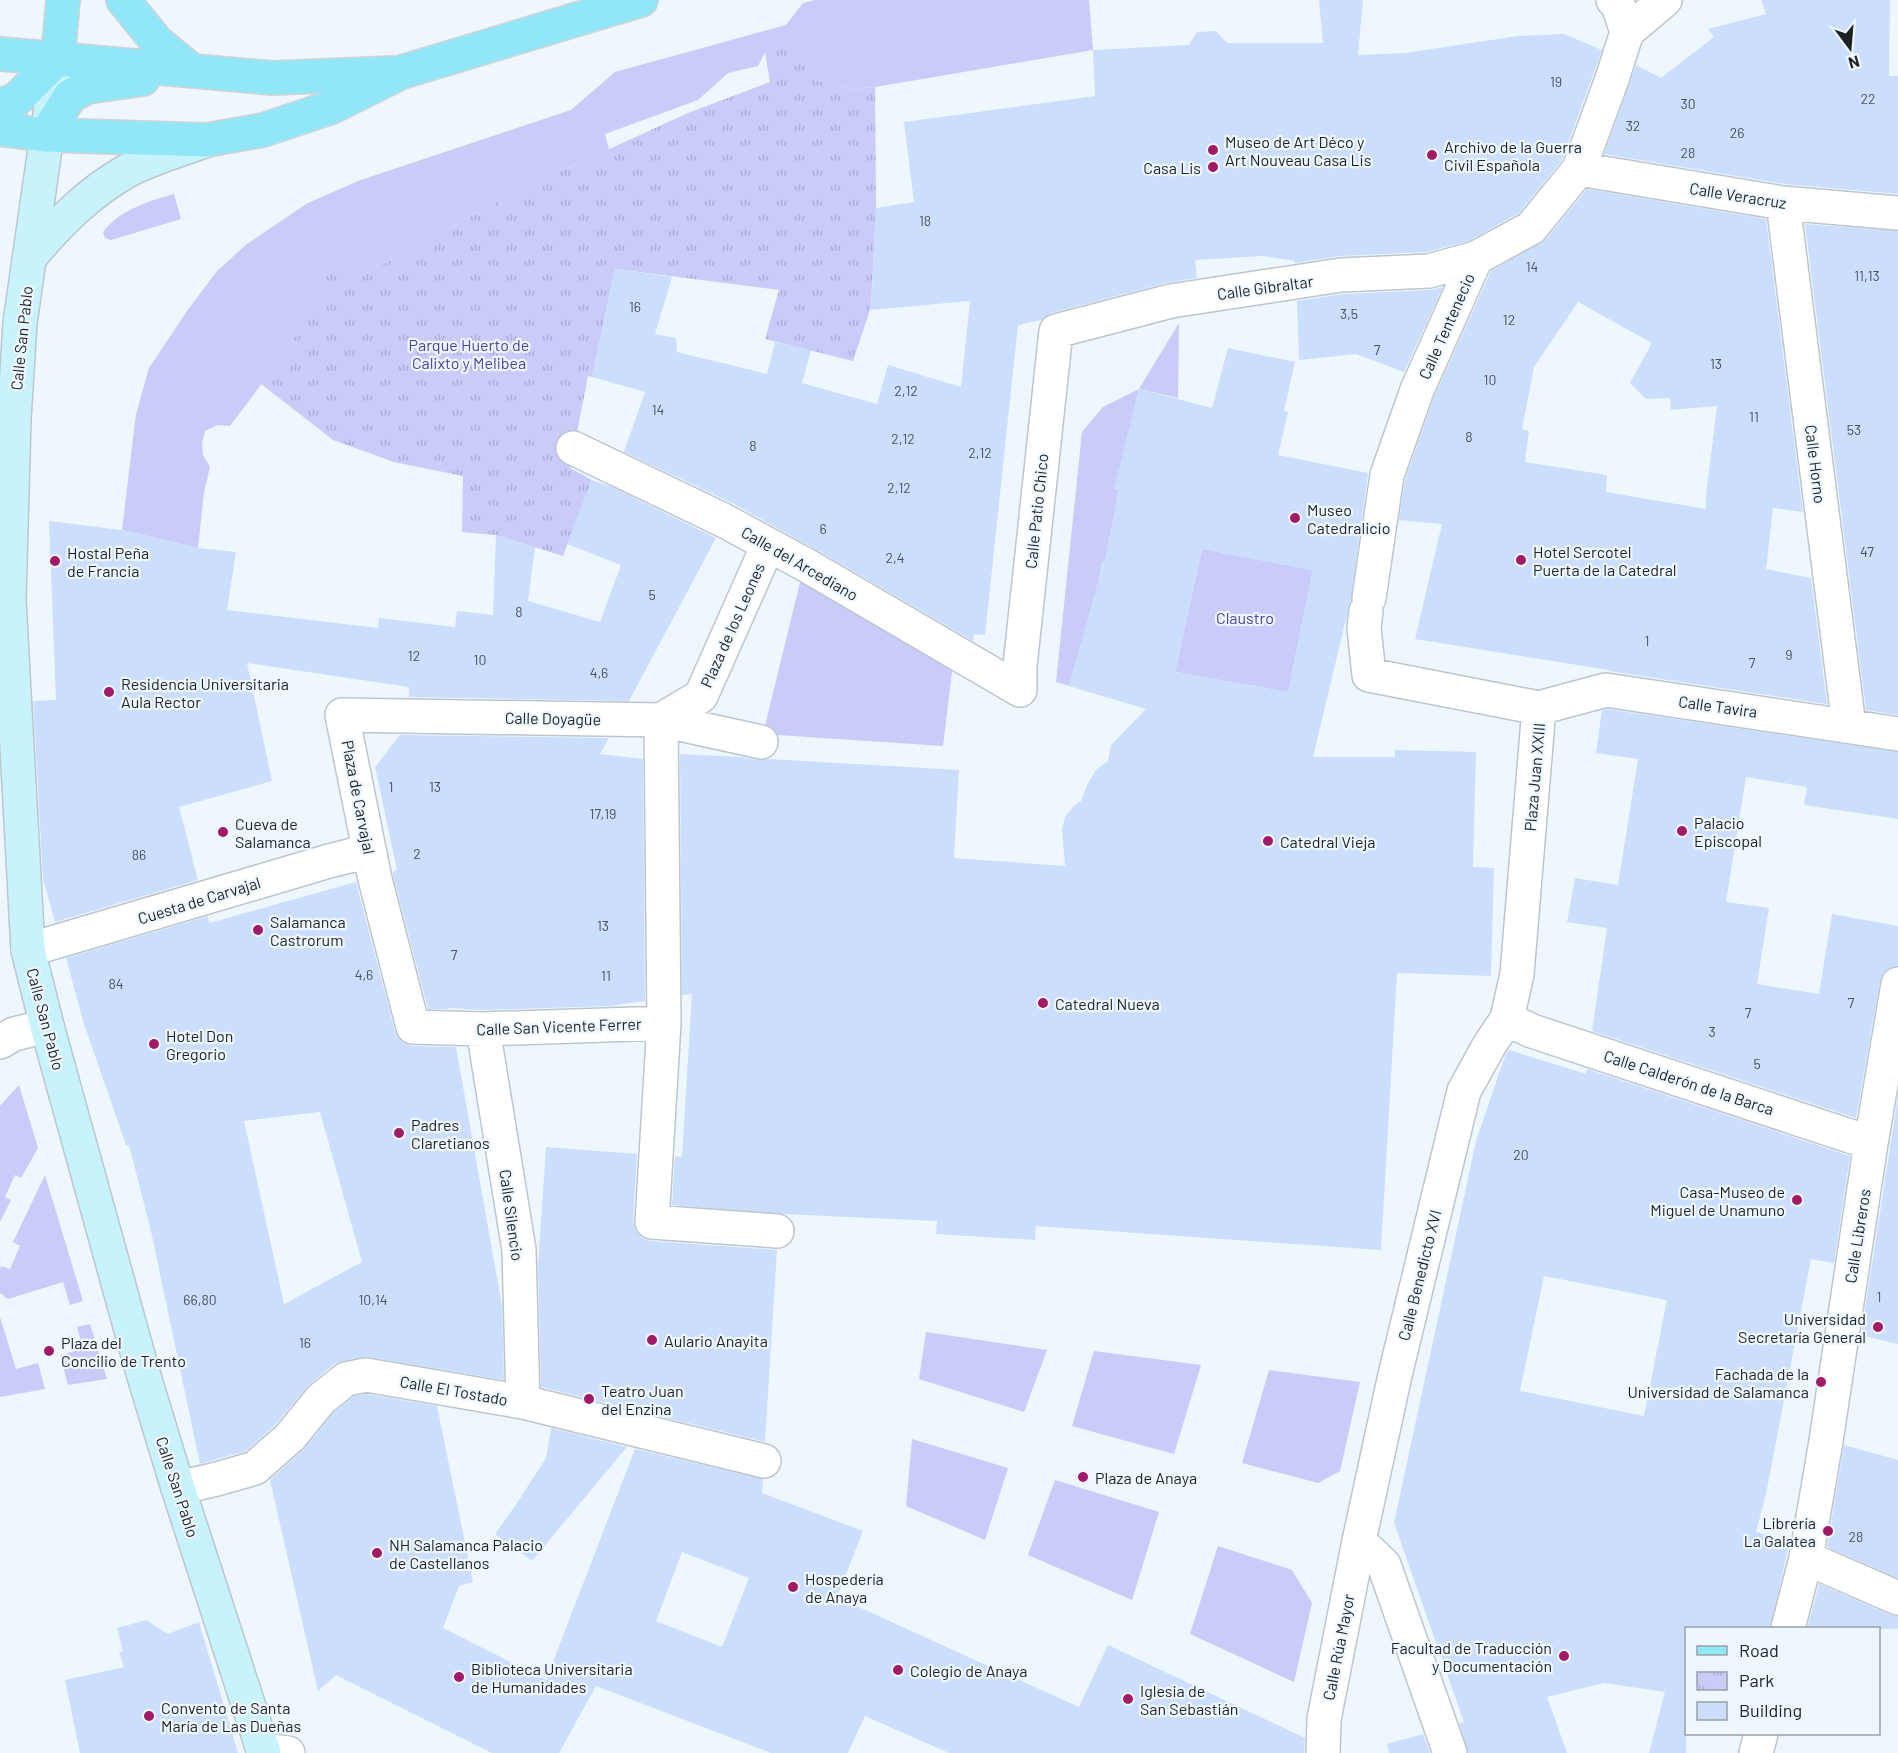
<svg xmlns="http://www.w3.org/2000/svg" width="1898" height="1753" font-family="Barlow,sans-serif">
	<defs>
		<pattern id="park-tufts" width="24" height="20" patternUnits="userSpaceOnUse" patternTransform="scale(1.5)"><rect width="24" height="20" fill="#c9cbf9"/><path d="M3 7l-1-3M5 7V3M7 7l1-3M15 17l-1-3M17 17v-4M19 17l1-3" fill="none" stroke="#acaed5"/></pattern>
	</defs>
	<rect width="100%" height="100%" fill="#edf7fd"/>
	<!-- green -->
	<path fill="#c9cbf9" d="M815 0H1089L1093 50 875 87 851 89 815 80 765 52 758 66 728 73 698 100 605 134 609 149 524 188 357 278 333 289 230 426 217 425 205 431 202 443 203 455 210 467 204 492 198 548 122 530 136 414 149 368 187 311 217 271 247 244 306 204 358 181 571 110 615 72 786 25 803 3Z
		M174 194 181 219 111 240 105 238 103 232C121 209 147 202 174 194Z
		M1179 323 1178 398 1139 389 1115 489 1119 490 1105 561H1103L1094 599 1069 686 1056 682 1082 432 1103 407 1139 389Z
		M1202 549 1313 570 1288 692 1175 672Z
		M802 574 953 663 943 746 763 734Z
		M19 1085 38 1148 21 1178 15 1175 5 1197 11 1200 0 1222V1106Z
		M45 1175 83 1301 70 1305 63 1282 8 1299 0 1293V1269L1 1266 10 1269 20 1246 13 1242Z
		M0 1317 16 1369 38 1363 45 1389 0 1397Z
		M90 1324 107 1379 68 1385 60 1355 83 1349 77 1327Z
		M926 1332 1047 1350 1024 1412 919 1379Z
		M1094 1351 1201 1365 1174 1454 1072 1426Z
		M1269 1370 1360 1382 1340 1471 1318 1483 1242 1463Z
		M912 1439 1008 1468 985 1540 906 1506Z
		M1055 1480 1159 1512 1132 1600 1028 1555Z
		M1218 1546 1292 1570 1312 1603 1294 1682 1190 1634Z"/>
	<!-- park -->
	<path fill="url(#park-tufts)" d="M803 41 815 80 851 89 875 87 876 208 871 307 853 361 765 339 779 290 615 269 592 377 588 376 570 468 592 480 563 556 496 535 462 532 463 476 394 462 333 440 260 383 332 290 319 277 335 261 357 278 524 188 688 113 770 82 765 52Z"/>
	<!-- building -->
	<path fill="#ccdefd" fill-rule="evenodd" d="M1319 0H1363L1358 55 1405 53 1518 36 1564 34 1602 50 1562 160 1519 213 1469 241 1426 252 1340 256 1295 263V261L1263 256 1195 260 1197 278 1166 283 1051 313 1041 320 1018 325 985 635 974 634 973 641 815 549 732 503 624 452 645 392 592 377 615 269 672 277 655 334 676 338 677 352 767 374 775 342 811 350 802 383 877 404 888 365 961 387 970 301 871 310 876 208 914 202 904 122 1095 96 1093 50 1189 45 1197 32 1216 31 1227 43H1323Z
		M1761 0H1890L1889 76H1898V194L1785 184 1604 154 1636 65 1661 78 1714 37 1708 29 1766 14Z
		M1587 189 1766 219 1803 512 1773 508 1766 569 1811 578 1827 704 1609 671V670L1415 639 1442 524 1399 520 1405 480 1434 397 1491 271 1545 240ZM1578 302 1652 343 1630 383 1646 399 1670 398 1671 410 1717 406 1706 496V509L1606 492 1607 475 1525 462 1529 431 1522 429 1534 367Z
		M1805 224 1898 231V715L1866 710Z
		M1443 287 1404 372 1356 354 1299 360 1297 301 1343 294 1430 290Z
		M1228 348 1295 362 1284 411 1288 412 1278 455 1368 473 1351 598 1313 757H1395V750L1476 752 1473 867 1494 868 1491 976 1397 973 1381 1250 1036 1226 1035 1240 936 1234 937 1221 783 1214 672 1205 675 1156 682 1157 692 994 682 995 680 754 742 757 758 760 769 759 959 770 954 858 1065 866 1062 829 1065 817 1073 807 1081 801 1087 785 1096 770 1108 761 1111 745 1146 709 1069 686 1104 560 1105 561 1119 490 1114 489 1139 389 1212 408ZM1202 549 1313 570 1288 692 1175 672Z
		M592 480 612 487 716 538 629 701 409 697V687L247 663 272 781 179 807 198 880 55 922 43 879 33 701 56 700 49 521 121 530 198 548 236 552 227 610 378 628 379 618 455 627 457 611 493 615 496 535 535 547 528 601 600 622 621 565 567 544Z
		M1607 709 1898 752V819L1804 805 1807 787 1746 777 1726 902 1769 908 1757 984 1819 994 1832 914 1898 926V966L1891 967 1884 972 1880 981 1856 1118 1592 1031 1607 928 1567 922 1575 878 1618 885 1638 759 1596 753 1602 710Z
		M400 735 609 738 600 754 643 759 645 1001 609 1006 483 1010 449 1008 450 1009H428L393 875V872L397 870 375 767Z
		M356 882 395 1032 401 1041 412 1046 456 1047 502 1306 504 1380 369 1357 342 1361 334 1364 309 1385 276 1424 246 1451 200 1464 151 1231 129 1145H126L84 1024 66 958 208 916 209 923ZM320 1112 362 1262 284 1304 244 1121Z
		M1509 1050 1586 1074 1587 1069 1850 1156 1834 1263 1811 1259 1766 1494 1756 1532 1790 1540 1770 1629H1686V1753H1649L1665 1692 1604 1683 1547 1697 1567 1753H1468L1459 1723 1464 1722 1394 1523 1476 1141 1505 1056ZM1544 1276 1667 1300 1644 1416 1520 1391Z
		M1898 1096V1344L1861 1335Z
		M546 1147 637 1154 633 1221 636 1231 642 1238 651 1241 777 1250 765 1442 541 1387 538 1266Z
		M366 1394 437 1406 473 1582 459 1586 443 1628 546 1680 635 1449 763 1479 762 1493 863 1531 837 1597 968 1657 1079 1707 1108 1645 1305 1738 1304 1753H949L865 1716 848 1753H771L596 1686 559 1753H492L336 1675 318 1691 270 1480 304 1449 334 1412 354 1396ZM682 1552 749 1578 722 1647 656 1621Z
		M551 1428 627 1447 532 1561 495 1534 517 1503 546 1458Z
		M1844 1445 1898 1460V1578L1827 1547Z
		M1819 1584 1891 1615 1898 1616V1629H1807Z
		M146 1620 168 1634 199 1622 238 1753H80L65 1680 124 1667 119 1652 123 1651 117 1628Z
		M1423 1734 1430 1753H1389L1387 1744Z"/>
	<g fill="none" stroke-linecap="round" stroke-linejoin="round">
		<defs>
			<path id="street" d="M1613 0 1618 5 1627 32
				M1627 32 1665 0
				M1579 169 1783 203 1898 213
				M1783 203 1849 726
				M573 448 723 520 806 565 1020 690
				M1369 598 1387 475 1417 390 1476 258 1531 228 1579 169 1612 79 1627 32
				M1020 690V666L1056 331 1171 301 1341 275 1429 271 1476 258
				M1539 708 1606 690 1898 734
				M661 720 664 1023 652 1222 777 1231
				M661 720 701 696 768 545
				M28 950 329 861 369 851
				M1507 1019 1532 1031 1871 1143
				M664 1023 483 1029 413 1027 375 879 342 715 661 720 761 742
				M483 1029 519 1250 523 1402
				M0 1042 14 1034 47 1026
				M178 1488 217 1479 255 1468 290 1437 321 1399 346 1379 366 1375 523 1402 764 1461
				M1359 1541 1384 1565 1450 1753
				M1806 1558 1898 1598
				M1788 1628 1806 1558 1826 1441 1871 1143 1898 984
				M263 1750 288 1753
				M1323 1753 1324 1719 1359 1541 1395 1375 1464 1091 1490 1044 1507 1019 1517 974 1539 708 1369 675 1364 628 1366 611
				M1756 1753 1761 1734"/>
			<path id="secondary" d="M58 58 20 323 14 419 9 600 28 950 47 1026 143 1373 178 1488 264 1753
				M30 257C58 224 88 193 127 171 151 158 179 150 205 141"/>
			<path id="primary" d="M123 0 157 42 191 70
				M0 54 273 78 393 73
				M58 58 63 0
				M0 105 16 100 58 58
				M0 129 46 135 207 140 263 130 332 107 402 72 641 0
				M46 135 70 96 87 87 143 79"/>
		</defs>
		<!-- street casing -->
		<use href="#street" stroke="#bdc6cc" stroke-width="36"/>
		<!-- secondary casing -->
		<use href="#secondary" stroke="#bdc6cc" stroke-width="36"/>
		<!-- primary casing -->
		<use href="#primary" stroke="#d2d3d3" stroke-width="36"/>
		<!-- street -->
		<use href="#street" stroke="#fff" stroke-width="33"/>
		<!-- secondary -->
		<use href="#secondary" stroke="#c8f3fc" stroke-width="33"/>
		<!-- primary -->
		<use href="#primary" stroke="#91e7f8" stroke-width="33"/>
	</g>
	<!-- markers -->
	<g fill="#a01a67" stroke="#edf7fd" stroke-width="2">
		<circle cx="1213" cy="150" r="6"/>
		<circle cx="1432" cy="155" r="6"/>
		<circle cx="1213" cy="167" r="6"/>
		<circle cx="1295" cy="518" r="6"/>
		<circle cx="1521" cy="560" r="6"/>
		<circle cx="55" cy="561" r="6"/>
		<circle cx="109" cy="692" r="6"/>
		<circle cx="1682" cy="831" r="6"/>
		<circle cx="223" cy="832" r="6"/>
		<circle cx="1268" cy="841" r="6"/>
		<circle cx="258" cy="930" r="6"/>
		<circle cx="1043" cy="1003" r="6"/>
		<circle cx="154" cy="1044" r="6"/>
		<circle cx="399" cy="1133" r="6"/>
		<circle cx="1797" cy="1200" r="6"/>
		<circle cx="1878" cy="1327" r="6"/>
		<circle cx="652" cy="1340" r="6"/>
		<circle cx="49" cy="1351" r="6"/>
		<circle cx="1821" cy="1382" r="6"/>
		<circle cx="589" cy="1399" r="6"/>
		<circle cx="1083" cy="1477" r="6"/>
		<circle cx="1828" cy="1531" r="6"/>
		<circle cx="377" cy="1553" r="6"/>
		<circle cx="793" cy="1587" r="6"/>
		<circle cx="1564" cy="1656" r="6"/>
		<circle cx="898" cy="1670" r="6"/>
		<circle cx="459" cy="1677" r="6"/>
		<circle cx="1128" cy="1699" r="6"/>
		<circle cx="149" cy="1716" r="6"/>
	</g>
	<g text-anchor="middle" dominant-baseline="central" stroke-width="4.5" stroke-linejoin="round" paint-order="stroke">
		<!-- number labels -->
		<g font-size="14" fill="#4a515a">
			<text x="1556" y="81">19</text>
			<text x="1868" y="98">22</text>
			<text x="1688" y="103">30</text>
			<text x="1633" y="125">32</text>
			<text x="1737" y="132">26</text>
			<text x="1688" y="152">28</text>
			<text x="925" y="220">18</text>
			<text x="1532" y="266">14</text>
			<text x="1867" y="275">11,13</text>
			<text x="635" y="306">16</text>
			<text x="1349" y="313">3,5</text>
			<text x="1509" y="319">12</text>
			<text x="1377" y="349">7</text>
			<text x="1716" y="363">13</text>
			<text x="1490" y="379">10</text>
			<text x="906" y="390">2,12</text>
			<text x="658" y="409">14</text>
			<text x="1754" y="416">11</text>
			<text x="1854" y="429">53</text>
			<text x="1469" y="436">8</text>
			<text x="903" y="438">2,12</text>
			<text x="753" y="445">8</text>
			<text x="980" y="452">2,12</text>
			<text x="899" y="487">2,12</text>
			<text x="823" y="528">6</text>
			<text x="1867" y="551">47</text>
			<text x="895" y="557">2,4</text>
			<text x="652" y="594">5</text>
			<text x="519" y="611">8</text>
			<text x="1647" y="640">1</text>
			<text x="1789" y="654">9</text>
			<text x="414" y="655">12</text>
			<text x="480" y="659">10</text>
			<text x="1752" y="662">7</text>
			<text x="599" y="672">4,6</text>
			<text x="391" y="786">1</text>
			<text x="435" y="786">13</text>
			<text x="603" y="813">17,19</text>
			<text x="417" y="853">2</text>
			<text x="139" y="854">86</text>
			<text x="603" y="925">13</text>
			<text x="454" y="954">7</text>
			<text x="364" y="974">4,6</text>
			<text x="606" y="975">11</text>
			<text x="116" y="983">84</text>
			<text x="1851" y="1002">7</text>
			<text x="1748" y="1012">7</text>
			<text x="1712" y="1031">3</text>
			<text x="1757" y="1063">5</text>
			<text x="1521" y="1154">20</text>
			<text x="1879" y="1296">1</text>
			<text x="200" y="1299">66,80</text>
			<text x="373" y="1299">10,14</text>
			<text x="305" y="1342">16</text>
			<text x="1856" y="1536">28</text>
		</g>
		<!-- poi labels -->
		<g font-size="16" fill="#1e2224" stroke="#edf7fd" text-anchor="start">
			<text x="1225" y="141">Museo de Art Déco y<tspan x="1225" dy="18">Art Nouveau Casa Lis</tspan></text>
			<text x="1444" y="146">Archivo de la Guerra<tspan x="1444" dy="18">Civil Española</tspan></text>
			<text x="1201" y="167" text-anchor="end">Casa Lis</text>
			<text x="1307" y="509">Museo<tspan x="1307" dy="18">Catedralicio</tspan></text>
			<text x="1533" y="551">Hotel Sercotel<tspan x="1533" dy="18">Puerta de la Catedral</tspan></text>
			<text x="67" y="552">Hostal Peña<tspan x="67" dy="18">de Francia</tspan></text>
			<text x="121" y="683">Residencia Universitaria<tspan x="121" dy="18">Aula Rector</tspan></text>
			<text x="1694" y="822">Palacio<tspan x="1694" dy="18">Episcopal</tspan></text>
			<text x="235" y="823">Cueva de<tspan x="235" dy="18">Salamanca</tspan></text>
			<text x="1280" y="841">Catedral Vieja</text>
			<text x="270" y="921">Salamanca<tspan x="270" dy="18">Castrorum</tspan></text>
			<text x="1055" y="1003">Catedral Nueva</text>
			<text x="166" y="1035">Hotel Don<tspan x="166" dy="18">Gregorio</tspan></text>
			<text x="411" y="1124">Padres<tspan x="411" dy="18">Claretianos</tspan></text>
			<text x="1785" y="1191" text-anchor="end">Casa-Museo de<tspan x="1785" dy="18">Miguel de Unamuno</tspan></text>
			<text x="1866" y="1318" text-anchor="end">Universidad<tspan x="1866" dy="18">Secretaría General</tspan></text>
			<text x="664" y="1340">Aulario Anayita</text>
			<text x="61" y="1342">Plaza del<tspan x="61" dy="18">Concilio de Trento</tspan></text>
			<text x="1809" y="1373" text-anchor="end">Fachada de la<tspan x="1809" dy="18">Universidad de Salamanca</tspan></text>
			<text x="601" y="1390">Teatro Juan<tspan x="601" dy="18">del Enzina</tspan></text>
			<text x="1095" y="1477">Plaza de Anaya</text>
			<text x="1816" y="1522" text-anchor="end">Librería<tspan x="1816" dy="18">La Galatea</tspan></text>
			<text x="389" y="1544">NH Salamanca Palacio<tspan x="389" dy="18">de Castellanos</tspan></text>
			<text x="805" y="1578">Hospedería<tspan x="805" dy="18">de Anaya</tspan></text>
			<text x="1552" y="1647" text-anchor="end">Facultad de Traducción<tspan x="1552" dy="18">y Documentación</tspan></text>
			<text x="471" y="1668">Biblioteca Universitaria<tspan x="471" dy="18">de Humanidades</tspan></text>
			<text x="910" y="1670">Colegio de Anaya</text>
			<text x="1140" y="1690">Iglesia de<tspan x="1140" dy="18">San Sebastián</tspan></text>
			<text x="161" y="1707">Convento de Santa<tspan x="161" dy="18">María de Las Dueñas</tspan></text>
		</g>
		<!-- street labels -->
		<g font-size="16" fill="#1e2224" stroke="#edf7fd">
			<text transform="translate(1738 195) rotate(9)">Calle Veracruz</text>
			<text transform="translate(1265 287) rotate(-8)">Calle Gibraltar</text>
			<text transform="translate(1446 326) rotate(-66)">Calle Tentenecio</text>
			<text transform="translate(21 338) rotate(-84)">Calle San Pablo</text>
			<text transform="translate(1816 464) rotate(83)">Calle Horno</text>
			<text transform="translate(1036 511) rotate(-84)">Calle Patio Chico</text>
			<text transform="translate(800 563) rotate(30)">Calle del Arcediano</text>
			<text transform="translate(732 625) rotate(-66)">Plaza de los Leones</text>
			<text transform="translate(1718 706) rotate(8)">Calle Tavira</text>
			<text transform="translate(553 718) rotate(1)">Calle Doyagüe</text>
			<text transform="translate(1534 777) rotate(-85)">Plaza Juan XXIII</text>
			<text transform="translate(359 797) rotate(79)">Plaza de Carvajal</text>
			<text transform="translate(199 900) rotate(-17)">Cuesta de Carvajal</text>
			<text transform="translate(46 1019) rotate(75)">Calle San Pablo</text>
			<text transform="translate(559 1026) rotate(-2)">Calle San Vicente Ferrer</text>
			<text transform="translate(1689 1082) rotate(18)">Calle Calderón de la Barca</text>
			<text transform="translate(512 1215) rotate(82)">Calle Silencio</text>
			<text transform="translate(1857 1236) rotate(-81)">Calle Libreros</text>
			<text transform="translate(1419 1275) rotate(-76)">Calle Benedicto XVI</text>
			<text transform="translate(454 1390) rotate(10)">Calle El Tostado</text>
			<text transform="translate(178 1487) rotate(72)">Calle San Pablo</text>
			<text transform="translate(1338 1647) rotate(-79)">Calle Rúa Mayor</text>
		</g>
		<!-- park labels -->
		<g font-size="16" fill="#4c43a1" stroke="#edf7fd">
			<text x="469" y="344">Parque Huerto de<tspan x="469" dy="18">Calixto y Melibea</tspan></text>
			<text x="1245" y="617">Claustro</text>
		</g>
	</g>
	<!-- legend -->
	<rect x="1685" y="1627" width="195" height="108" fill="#edf7fd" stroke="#9aa2a6" stroke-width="1.5"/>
	<rect x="1697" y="1646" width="30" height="9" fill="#91e7f8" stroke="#9aa2a6" stroke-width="1.5"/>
	<text x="1739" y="1657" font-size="18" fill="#1e2224">Road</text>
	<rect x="1697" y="1672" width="30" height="18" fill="url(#park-tufts)" stroke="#9aa2a6" stroke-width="1.5"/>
	<text x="1739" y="1687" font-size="18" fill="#1e2224">Park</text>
	<rect x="1697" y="1702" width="30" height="18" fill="#ccdefd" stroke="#9aa2a6" stroke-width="1.5"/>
	<text x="1739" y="1717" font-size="18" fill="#1e2224">Building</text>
	<!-- north arrow -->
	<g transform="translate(1850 48) rotate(164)" stroke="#edf7fd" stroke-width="4.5" paint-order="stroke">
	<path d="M0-4.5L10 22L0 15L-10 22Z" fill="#1e2224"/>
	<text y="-9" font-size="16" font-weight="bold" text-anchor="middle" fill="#1e2224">N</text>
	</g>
</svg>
